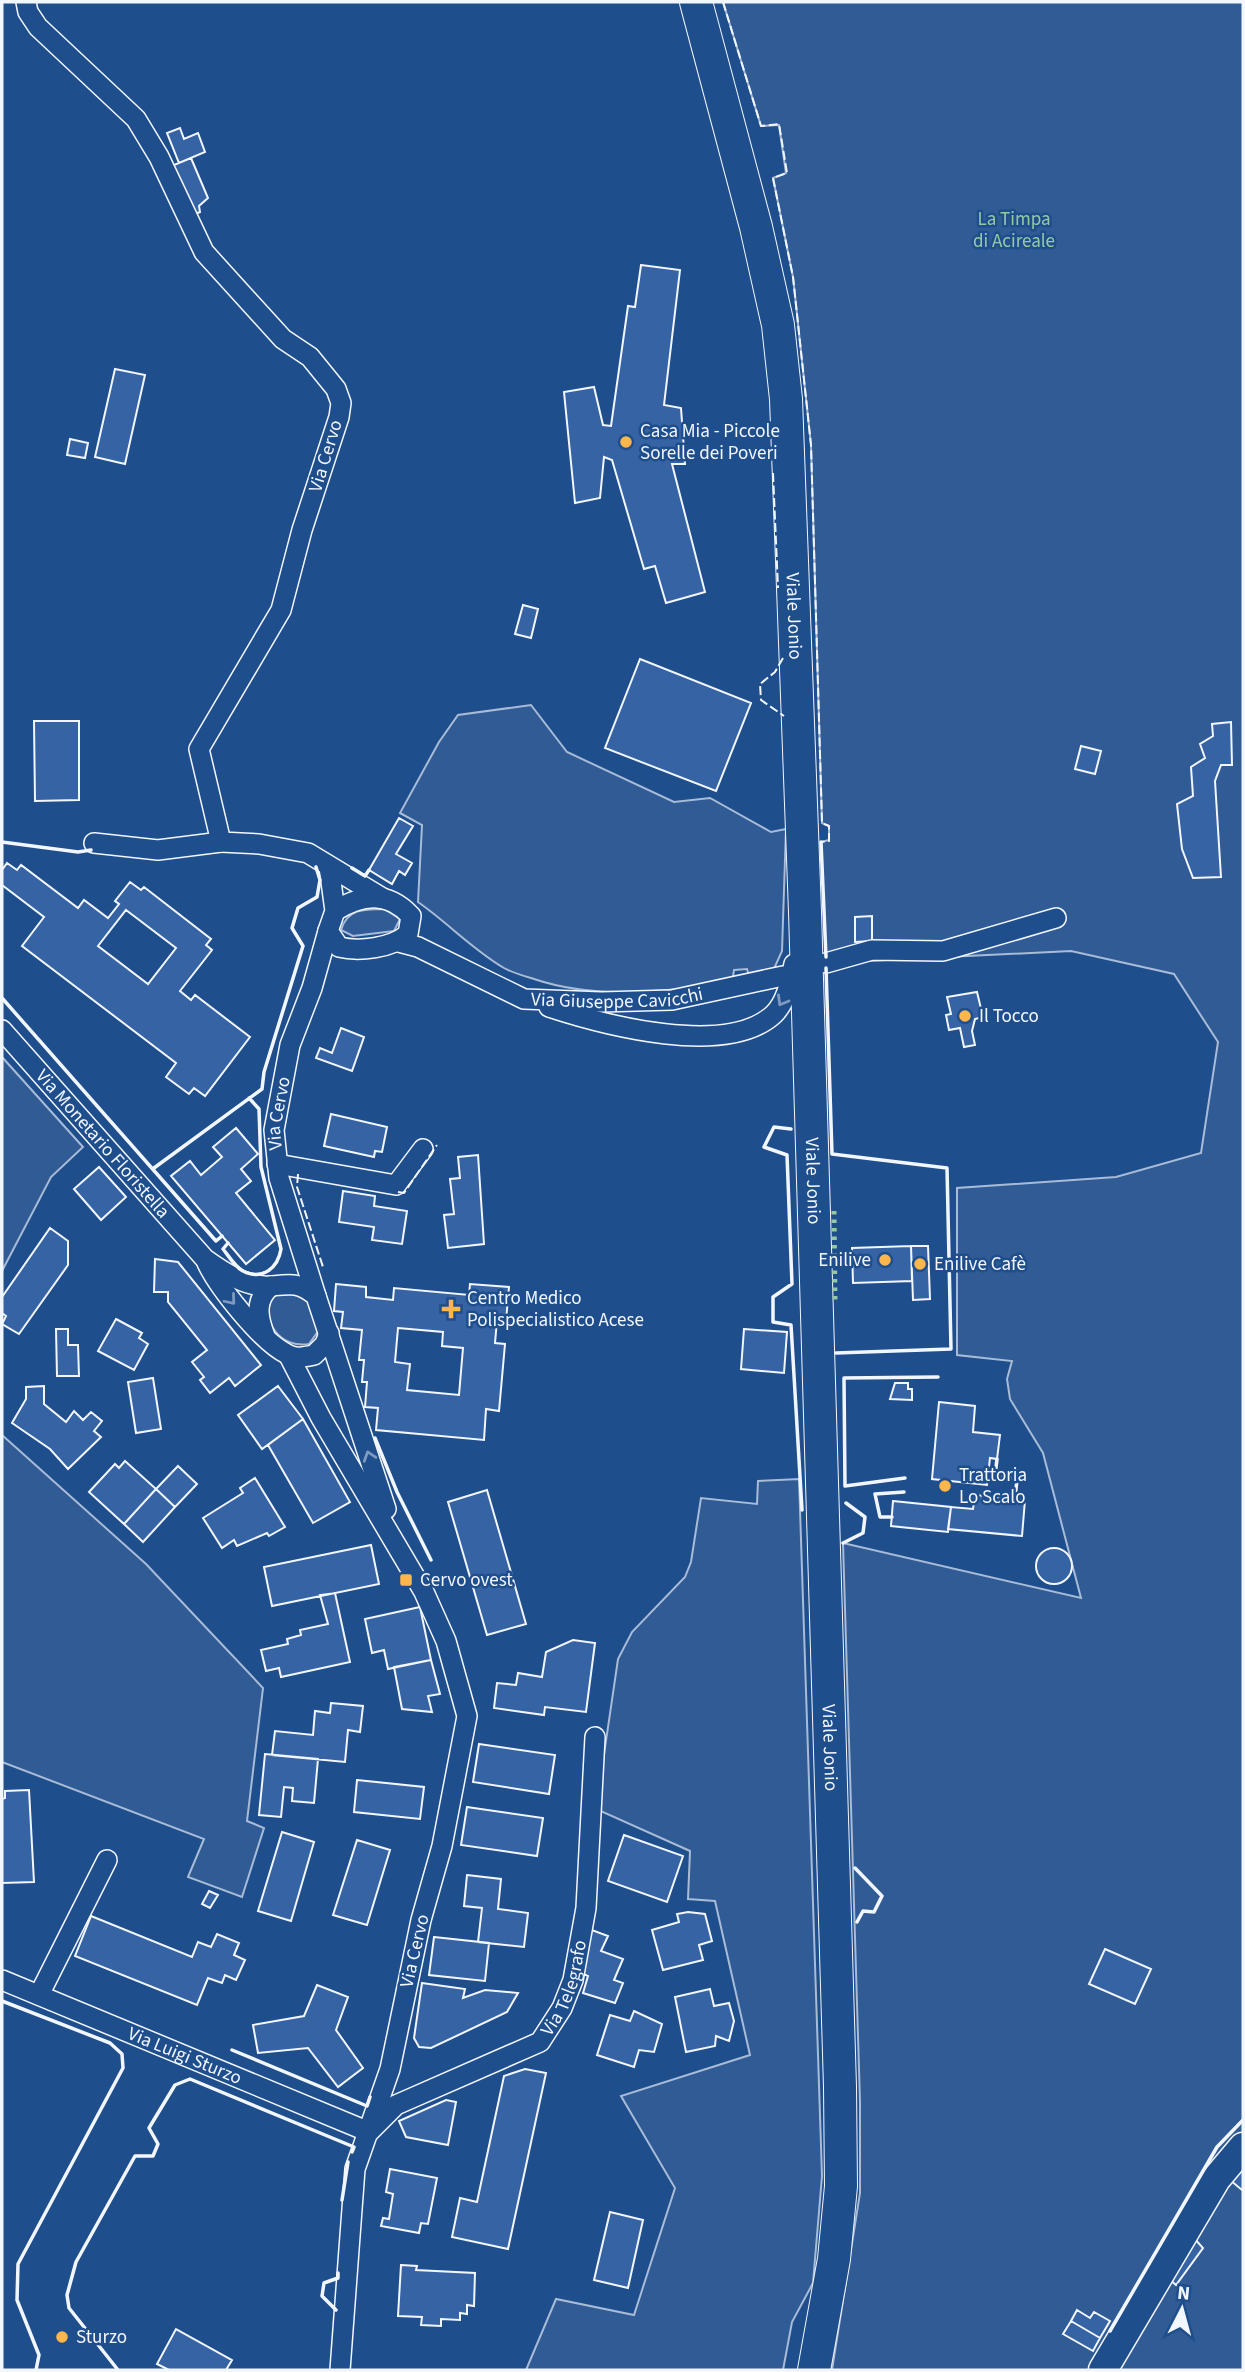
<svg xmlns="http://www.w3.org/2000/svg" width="1245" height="2372" font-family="'Source Sans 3',sans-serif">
	<rect width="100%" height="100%" fill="#1f4e8c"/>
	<!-- green -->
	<path fill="#305b95" stroke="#a8bbd7" stroke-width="2" d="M723 2H1243V2370H832L860 2193V2102L843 1543 1081 1598 1043 1453 1010 1399 1007 1379 1012 1361 957 1355V1188L1116 1177 1201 1153 1218 1042 1174 974 1071 951 826 963 821 842 829 840V826L822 823 811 445 793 277 773 178 786 173 779 125 761 126Z
		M531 705 567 752 674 802 710 798 771 832 786 829 782 951 773 971 750 979 747 969 734 970 732 984C664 990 600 1001 534 979 524 976 513 973 504 968 472 949 448 923 418 902L422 825 400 813 439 742 458 715Z
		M384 909 400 919 394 931 353 936 341 930C347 909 364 909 384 909Z
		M2 1057 83 1147 51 1177 2 1271Z
		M290 1290 309 1300 319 1330 309 1344C281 1349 259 1321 273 1296Z
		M2 1435 146 1564 263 1688 247 1821 264 1828 242 1897 188 1877 204 1839 2 1762Z
		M799 1479 822 2176 813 2283 792 2322 783 2370H526L556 2299 634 2315 675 2188 621 2096 750 2055 715 1901 688 1899 690 1851 596 1809 618 1659 632 1632 685 1577 691 1562 701 1498 757 1504 758 1481Z"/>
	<!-- building -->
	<path fill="#3563a3" stroke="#f2f6ff" stroke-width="2" fill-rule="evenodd" d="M180 128 184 139 198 133 205 152 179 163 167 133Z
		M191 158 208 198 199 206 200 212 190 216 169 167Z
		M641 265 680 270 664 405 681 408 685 464H672L705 592 666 603 655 566 644 569 612 460 604 457 600 498 575 503 564 392 594 387 603 425 611 426 628 306 635 307Z
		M115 369 145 375 125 464 95 457Z
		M70 439 88 443 85 458 67 455Z
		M523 605 538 609 531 638 515 634Z
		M640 659 751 703 716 791 605 748Z
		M34 721H79V800L35 801Z
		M1231 722 1232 765H1221L1215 781 1221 877 1193 878 1182 849 1177 804 1193 796 1191 767 1205 758 1200 744 1213 736 1212 724Z
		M1081 746 1101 751 1095 774 1075 769Z
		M399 818 413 826 396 854 412 863 405 875 399 871 392 884 369 870Z
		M7 863 17 870 21 865 78 908 84 900 108 918 119 904 115 901 130 882 141 890 144 887 211 939 206 945 212 950 180 991 191 1000 195 995 250 1037 205 1096 194 1088 189 1094 166 1077 176 1063 22 946 44 917 2 885V870ZM126 910 176 948 148 984 98 946Z
		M872 916V941L855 942V917Z
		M977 992 983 1017 975 1019 972 1031 975 1045 964 1047 960 1028 949 1030 946 1015 951 1014 947 997Z
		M341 1028 364 1037 352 1071 316 1058 320 1048 332 1053Z
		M331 1114 387 1127 382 1152 375 1151 374 1157 324 1146Z
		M236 1128 258 1154 241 1169 251 1181 236 1193 275 1240 246 1264 171 1176 190 1161 201 1175 222 1157 213 1147Z
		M478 1155 484 1244 448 1248 444 1215 454 1214 450 1179 460 1178 458 1157Z
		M99 1167 126 1197 101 1220 74 1189Z
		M343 1191 375 1196 374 1206 407 1211 402 1244 372 1240 374 1227 339 1222Z
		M50 1228 68 1241V1265L19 1334 2 1324 6 1316 2 1313V1297Z
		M911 1246 912 1281 853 1283 852 1248Z
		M911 1246H928L930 1299 913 1300Z
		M155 1259 178 1262 261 1365 235 1386 229 1378 210 1393 200 1380 204 1377 192 1362 207 1350 168 1302V1292H154Z
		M336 1284 366 1287V1297L393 1300 394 1288 469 1295 470 1284 509 1287 506 1321 497 1320 495 1343 505 1344 499 1411 486 1409 484 1440 376 1430 378 1408 365 1407 367 1382H362L364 1360H359L362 1330 341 1328 343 1312 334 1311ZM398 1328 443 1332 442 1346 463 1348 459 1395 407 1390 410 1364 395 1362Z
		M116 1319 142 1333 139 1338 148 1344 134 1370 98 1351Z
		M56 1329H68V1345H78L79 1376H57Z
		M744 1329 787 1332 784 1373 741 1369Z
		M153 1378 161 1429 136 1433 128 1382Z
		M895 1383H908V1389H912V1400L890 1399Z
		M44 1386V1404L66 1422 74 1411 83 1420 91 1412 102 1421 94 1431 101 1437 68 1469 50 1449 12 1423 26 1399V1387Z
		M278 1386 303 1419 262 1449 238 1415Z
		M939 1402 975 1406 973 1432 1000 1435 997 1459 990 1458 987 1485 932 1479Z
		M303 1419 350 1502 313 1523 268 1445Z
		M125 1461 156 1489 124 1524 89 1492 115 1464 119 1468Z
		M178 1466 197 1484 175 1507 156 1489Z
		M255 1478 285 1527 269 1536 267 1533 237 1546 234 1540 222 1548 203 1518 243 1493 240 1488Z
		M156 1489 175 1507 143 1542 124 1524Z
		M487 1490 526 1624 487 1635 448 1502Z
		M975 1495 1025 1500 1022 1536 948 1529 951 1507 973 1509Z
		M893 1501 951 1507 948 1532 891 1526Z
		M371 1545 379 1584 272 1606 264 1567Z
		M1036 1566a18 18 0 1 1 36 0a18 18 0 1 1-36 0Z
		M335 1593 350 1662 281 1677 279 1668 266 1671 261 1650 288 1644 287 1639 301 1635 300 1630 328 1624 320 1595Z
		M420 1607 431 1660 388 1669 384 1650 372 1653 365 1619Z
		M573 1640 595 1643 586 1712 545 1707 544 1715 494 1708 497 1683 516 1685 518 1673 542 1677 546 1652Z
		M431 1660 440 1694 428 1696 432 1712 402 1709 394 1667Z
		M331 1703 363 1706 360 1732 348 1730 345 1762 272 1755 275 1731 313 1735 315 1711 330 1713Z
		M479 1744 555 1755 549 1794 473 1782Z
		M265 1754 318 1759 314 1803 292 1801 293 1788 284 1787 281 1817 259 1815Z
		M357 1780 424 1787 420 1819 354 1812Z
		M29 1790 34 1882 2 1883V1799L5 1798V1791Z
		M467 1807 543 1818 537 1856 461 1845Z
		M282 1832 314 1842 291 1921 258 1911Z
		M624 1835 683 1856 667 1902 608 1881Z
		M357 1840 390 1850 367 1925 333 1915Z
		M467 1875 501 1879 498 1909 528 1913 524 1947 478 1942 482 1908 464 1906Z
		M209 1891 218 1895 210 1908 202 1904Z
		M688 1912 705 1914 712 1941 699 1945 703 1960 663 1970 652 1930 679 1922 677 1914Z
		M91 1916 192 1957 198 1942 211 1947 217 1934 239 1943 234 1955 245 1960 236 1980 225 1975 222 1983 208 1978 197 2005 75 1956Z
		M589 1929 608 1936 601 1951 623 1959 614 1980 623 1983 615 2003 583 1993 588 1976 581 1973Z
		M434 1937 489 1943 485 1981 429 1975Z
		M1105 1949 1151 1969 1135 2004 1089 1984Z
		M422 1983 465 1989 463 1998 485 1990 518 1993 507 2012 431 2048 419 2047 414 2038Z
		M317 1985 348 1997 336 2030 363 2068 338 2087 308 2048 258 2053 253 2025 304 2016Z
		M710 1989 714 2006 729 2003 734 2021 729 2041 716 2036 715 2046 686 2052 675 1997Z
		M634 2011 662 2024 654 2052 639 2050 634 2067 597 2055 610 2015 630 2021Z
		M525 2069 546 2073 508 2249 452 2237 460 2198 477 2202 504 2076Z
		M446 2100 456 2102 448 2145 406 2137 399 2121Z
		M1243 2167V2188L1242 2190 1230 2180Z
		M390 2169 437 2178 428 2224 421 2223 419 2233 381 2226 383 2218 389 2219 393 2194 386 2192Z
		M610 2212 643 2220 628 2288 594 2280Z
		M1194 2238 1203 2248 1176 2285 1169 2279Z
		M401 2265 417 2266 416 2270 475 2273 474 2306 467 2305V2314L460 2313V2320L441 2319V2326L421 2325 422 2317 398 2316Z
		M1077 2310 1090 2318 1094 2312 1110 2321 1100 2338 1071 2321Z
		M1071 2321 1100 2338 1093 2351 1063 2334Z
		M176 2329 232 2360 226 2370H169L157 2364Z"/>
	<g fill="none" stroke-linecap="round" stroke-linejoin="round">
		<defs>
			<g id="street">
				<path d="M26 2 28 12 38 27 136 119 159 157 204 252 283 339 310 357 336 389 341 403 339 417 302 530 281 610 199 749 221 842 259 844 308 853 384 899"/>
				<path d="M94 843 158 850 221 842"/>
				<path d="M329 867 335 911 328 931 339 947C359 952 392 948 408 934L411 916C388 891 362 894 335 911"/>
				<path id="s1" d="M399 942 418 947 524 999 601 1002 672 1000 783 976"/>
				<path d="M826 963 872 950 943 951 1056 918"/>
				<path d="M549 1007C604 1025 727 1058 774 1014 787 1001 790 981 794 964"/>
				<path id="s2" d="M2 1030 205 1259C223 1272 247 1288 271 1286 291 1284 299 1282 316 1296L386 1509"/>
				<path d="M277 1164 396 1185 423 1149"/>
				<path d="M207 1263C219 1288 262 1342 287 1354 295 1359 304 1357 314 1355L325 1344 329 1333"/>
				<path id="s3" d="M316 1296 279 1178 274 1130 290 1045 312 988 328 931"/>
				<path d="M265 1336C258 1318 254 1300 271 1286"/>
				<path d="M289 1356 321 1418 424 1592 446 1641 467 1716 442 1846 421 1920 390 2069 355 2169 340 2370"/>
				<path id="s4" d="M2 1980 369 2132 396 2105 540 2042 562 2008 573 1980 586 1908 595 1737"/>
				<path d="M39 1995 107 1860"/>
			</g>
			<path id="secondary" d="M1103 2370 1216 2179 1243 2147"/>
			<g id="primary">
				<path id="s5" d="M696 2 756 227 778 325 786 399 805 912 840 2087 841 2186 834 2259 814 2370"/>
			</g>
		</defs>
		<!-- street casing -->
		<use href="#street" stroke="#f2f6ff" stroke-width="22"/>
		<!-- secondary casing -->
		<use href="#secondary" stroke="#f2f6ff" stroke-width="31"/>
		<!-- primary casing -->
		<use href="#primary" stroke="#f2f6ff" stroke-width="34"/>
		<!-- street -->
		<use href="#street" stroke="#1f4e8c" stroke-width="19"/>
		<!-- secondary -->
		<use href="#secondary" stroke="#1f4e8c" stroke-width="28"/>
		<!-- primary -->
		<use href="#primary" stroke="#1f4e8c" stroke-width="32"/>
		<!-- hedge -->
		<path stroke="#97c8a6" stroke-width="5" stroke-dasharray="3.5 5" stroke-linecap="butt" d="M834 1211 835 1303"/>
		<!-- fence -->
		<path stroke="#f2f6ff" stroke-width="2" stroke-dasharray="9 3.5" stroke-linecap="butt" d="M723 2 761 126 779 124 787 173 773 178 793 277 811 445 822 823 829 826V841L821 842
			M773 473 778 588
			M783 658 775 672 760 684 761 700 784 716
			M298 1174 297 1187 323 1267
			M398 1192 404 1193 437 1145"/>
		<!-- wall -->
		<path stroke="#f2f6ff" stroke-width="3.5" d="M2 842 78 852 91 850
			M821 842 826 957
			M352 868 365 876 369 870
			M826 968 832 1154 947 1168 951 1349 836 1353
			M2 998 216 1241 222 1236
			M791 1129 774 1127 764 1147 787 1155 792 1284 773 1297V1322L791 1325 802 1510
			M154 1168 262 1089 264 1072 303 946 292 928 298 908 317 897 320 880 316 867
			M228 1243 223 1249C228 1255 235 1267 243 1271 262 1281 278 1268 281 1249L261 1167 259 1109 249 1098
			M375 1438 397 1492 431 1560
			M997 1459 995 1476 1017 1479 1015 1499
			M905 1478 845 1486 844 1378 938 1377
			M892 1517H880L875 1494 904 1492
			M843 1543 863 1533 865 1517 846 1503
			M855 1868 882 1896 874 1912 863 1911 857 1922
			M2 2001 110 2043 122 2054 123 2068 18 2264 17 2300 39 2355 36 2370
			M232 2050 367 2106 370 2097
			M342 2200 348 2162
			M336 2310 322 2296 324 2283 338 2278V2273
			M1110 2331 1217 2147 1243 2120
			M118 2370 69 2308 67 2295 76 2262 135 2156H153L158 2144 149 2128 175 2085 190 2079 354 2147 352 2152"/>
	</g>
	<!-- one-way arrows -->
	<defs><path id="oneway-chevron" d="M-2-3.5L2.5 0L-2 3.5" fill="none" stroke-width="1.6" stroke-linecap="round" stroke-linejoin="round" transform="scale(1.75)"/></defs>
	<g stroke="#7e9ac0">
		<use href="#oneway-chevron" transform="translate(782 1001) rotate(120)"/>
		<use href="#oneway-chevron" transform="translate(231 1300) rotate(50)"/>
		<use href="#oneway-chevron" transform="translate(369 1456) rotate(-108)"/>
	</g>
	<!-- markers -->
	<g fill="#ffb74d" stroke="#1f4e8c" stroke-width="2.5">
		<circle cx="626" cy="442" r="7"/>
		<circle cx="965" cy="1016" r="7"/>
		<circle cx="885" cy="1260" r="7"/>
		<circle cx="920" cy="1264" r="7"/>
		<path d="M447.5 1298.5h7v7h7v7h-7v7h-7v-7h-7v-7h7z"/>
		<circle cx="945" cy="1486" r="7"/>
		<rect x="399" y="1573" width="14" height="14" rx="3.5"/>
		<circle cx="62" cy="2337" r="7"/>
	</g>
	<g text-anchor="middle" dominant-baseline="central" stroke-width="5" stroke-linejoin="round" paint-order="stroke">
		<!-- park labels -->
		<g font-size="19" fill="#97c8a6" stroke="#1f4e8c">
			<text x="1014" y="219">La Timpa<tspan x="1014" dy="22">di Acireale</tspan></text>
		</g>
		<!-- poi labels -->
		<g font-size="19" fill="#f2f6ff" stroke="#1f4e8c" text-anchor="start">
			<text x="640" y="431">Casa Mia - Piccole<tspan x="640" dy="22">Sorelle dei Poveri</tspan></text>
			<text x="979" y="1016">Il Tocco</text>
			<text x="871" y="1260" text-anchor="end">Enilive</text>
			<text x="934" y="1264">Enilive Cafè</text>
			<text x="467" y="1298">Centro Medico<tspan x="467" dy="22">Polispecialistico Acese</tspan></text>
			<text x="959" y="1475">Trattoria<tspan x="959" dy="22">Lo Scalo</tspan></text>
			<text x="420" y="1580">Cervo ovest</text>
			<text x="76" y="2337">Sturzo</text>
		</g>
		<!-- street labels -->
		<g font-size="19" fill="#f2f6ff" stroke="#1f4e8c">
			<text transform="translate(326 456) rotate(-73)">Via Cervo</text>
			<text stroke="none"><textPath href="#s5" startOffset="625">Viale Jonio</textPath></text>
			<text stroke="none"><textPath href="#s1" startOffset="231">Via Giuseppe Cavicchi</textPath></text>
			<text stroke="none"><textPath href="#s3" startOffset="189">Via Cervo</textPath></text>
			<text stroke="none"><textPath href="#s2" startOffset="152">Via Monetario Floristella</textPath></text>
			<text stroke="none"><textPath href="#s5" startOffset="1190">Viale Jonio</textPath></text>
			<text stroke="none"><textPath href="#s5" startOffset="1757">Viale Jonio</textPath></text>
			<text transform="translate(415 1951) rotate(-77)">Via Cervo</text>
			<text stroke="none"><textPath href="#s4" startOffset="653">Via Telegrafo</textPath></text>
			<text stroke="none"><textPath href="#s4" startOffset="198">Via Luigi Sturzo</textPath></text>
		</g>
	</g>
	<!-- border -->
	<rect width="1245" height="2372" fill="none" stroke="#f2f6ff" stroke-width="7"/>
	<!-- north arrow -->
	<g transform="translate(1182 2309) rotate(6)" stroke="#1f4e8c" stroke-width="5" paint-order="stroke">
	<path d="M0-5L12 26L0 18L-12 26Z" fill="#f2f6ff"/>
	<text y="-10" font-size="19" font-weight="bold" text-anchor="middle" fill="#f2f6ff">N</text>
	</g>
</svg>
